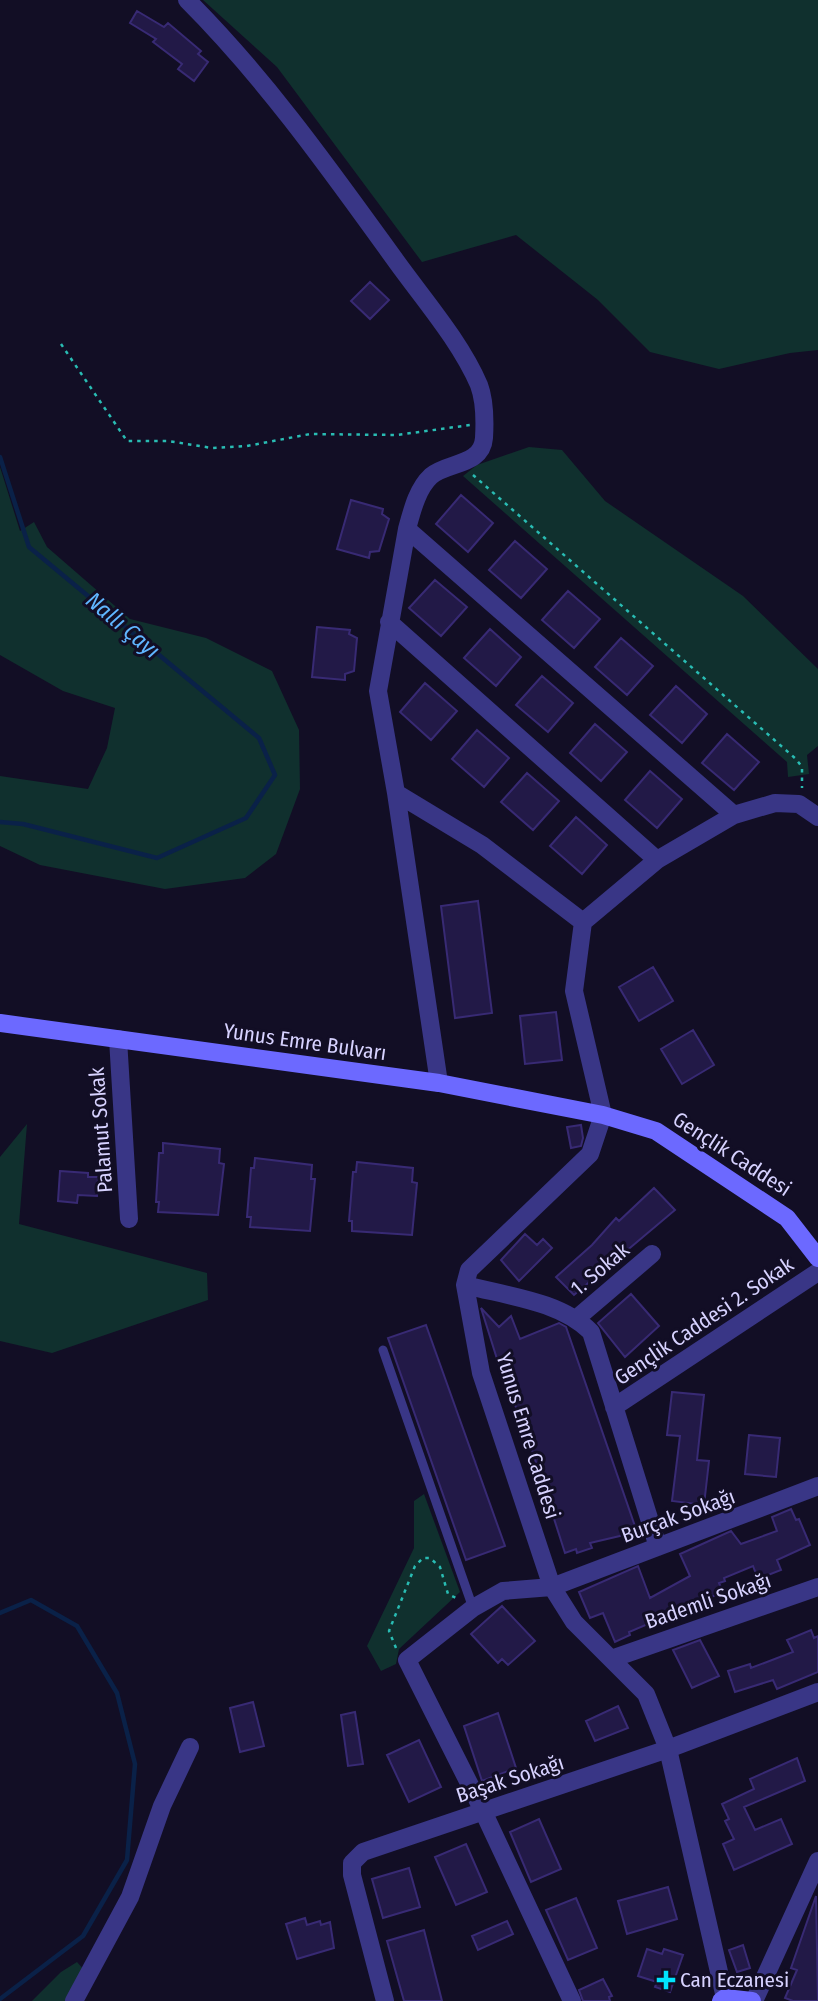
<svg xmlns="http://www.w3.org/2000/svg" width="818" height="2001" font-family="'Fira Sans Condensed',sans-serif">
	<rect width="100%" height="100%" fill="#120e25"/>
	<!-- green -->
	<path fill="#10302e" d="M203 0H818V350L790 353 719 369 650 352 598 300 516 235 422 262 277 67Z
		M529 447 562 450 605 501 743 596 818 669V746L807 755 809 774 788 777 787 762 463 476 477 465Z
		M0 467 20 531 34 522 47 547 130 619 206 638 272 671 299 730 300 789 276 854 245 878 165 889 40 865 0 846V776L88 789 107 748 115 708 63 691 0 655Z
		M27 1124 19 1224 207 1273 208 1300 52 1353 0 1341V1157Z
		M424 1494 460 1592 399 1649 396 1664 381 1671 367 1646 414 1548V1501Z
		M77 1962 85 1971 65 2001H32L61 1972Z"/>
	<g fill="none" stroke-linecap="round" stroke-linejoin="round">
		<!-- stream -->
		<path stroke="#0a2148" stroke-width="4.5" d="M0 457 29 547 259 738 275 775 246 818 157 858 23 824 0 822
			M0 1613 31 1600 77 1626 117 1693 135 1764 127 1860 83 1936 0 1999"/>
	</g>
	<!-- building -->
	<path fill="#221947" stroke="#382a74" stroke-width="2" d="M137 11 164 27 168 23 201 51 198 54 208 62 194 81 178 69 182 64 153 42 156 39 130 23Z
		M370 282 389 300 370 319 351 301Z
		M461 495 493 523 468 552 436 524Z
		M351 500 383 509 382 514 389 519 379 551 370 552 369 558 337 549Z
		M515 541 547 569 521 598 489 570Z
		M435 580 467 607 441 636 409 608Z
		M568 591 600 619 574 648 542 620Z
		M317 627 350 630 349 634 357 638 354 671 345 674V680L312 677Z
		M490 629 521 657 496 686 464 658Z
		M621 638 653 666 627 695 595 667Z
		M542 676 573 703 548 732 516 705Z
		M425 683 457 711 431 740 400 712Z
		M676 686 707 714 682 743 650 715Z
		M595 724 627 752 601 781 570 753Z
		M477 730 509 758 484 787 452 759Z
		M727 734 759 762 734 790 702 763Z
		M650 771 682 799 657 828 625 800Z
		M527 773 559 801 533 830 501 802Z
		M576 817 607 845 582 874 550 846Z
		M478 901 492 1013 455 1018 441 906Z
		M653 967 673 1001 639 1021 619 987Z
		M556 1012 562 1060 525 1064 520 1016Z
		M693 1030 714 1065 682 1084 661 1049Z
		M581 1125 583 1138 581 1146 571 1148 567 1127Z
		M163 1143 220 1149 219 1163 224 1164 218 1215 158 1212 159 1202H156L159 1153H163Z
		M255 1158 312 1165 311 1179H315L310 1231 250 1227 251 1217H247L251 1168H254Z
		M357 1162 413 1168 412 1182 417 1183 412 1235 352 1231V1221H349L353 1172H356Z
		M60 1171 88 1173V1177H98L97 1196 78 1195 77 1203 58 1201Z
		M654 1188 675 1210 574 1295 556 1277 592 1245 616 1218 619 1221Z
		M525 1234 537 1245 543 1239 552 1248 519 1281 501 1260Z
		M631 1294 659 1326 625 1357 598 1323Z
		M481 1308 499 1327 511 1316 520 1339 559 1323 566 1327 637 1532 590 1543 592 1548 577 1553 576 1549 565 1553 523 1422 521 1423 506 1377 503 1378Z
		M426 1325 505 1546 466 1560 388 1338Z
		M672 1392 704 1395 697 1460 709 1461 704 1505 672 1501 680 1436 667 1435Z
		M749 1435 780 1438 776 1477 745 1474Z
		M791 1509 796 1520 799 1519 810 1545 777 1560 781 1570 758 1579 753 1566 724 1578 725 1581 719 1583 723 1592 629 1632 630 1635 615 1642 603 1613 590 1618 579 1592 638 1566 650 1598 690 1576 680 1554 731 1531 741 1544 777 1531 772 1517Z
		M502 1606 535 1641 508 1665 502 1659 498 1663 471 1634Z
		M811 1630 814 1638 818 1636V1672L777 1689 773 1680 735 1692 728 1671 750 1664 751 1668 793 1652 787 1640Z
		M700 1640 719 1676 692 1688 673 1650Z
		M253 1702 264 1746 240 1752 230 1708Z
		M618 1706 628 1728 595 1741 586 1721Z
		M355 1712 363 1764 348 1766 341 1715Z
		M498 1713 516 1768 482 1781 464 1726Z
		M419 1740 441 1787 409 1802 387 1755Z
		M797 1758 805 1781 744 1807 755 1830 781 1819 792 1844 734 1870 723 1844 734 1839 725 1821 729 1819 722 1804 754 1789 750 1779Z
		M539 1819 561 1869 531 1882 510 1832Z
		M466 1844 487 1892 456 1905 435 1857Z
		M409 1868 420 1907 383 1918 372 1879Z
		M668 1887 677 1919 627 1934 618 1901Z
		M816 1896 818 2001H793L785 1998 797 1970 791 1968Z
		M576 1898 597 1948 568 1960 546 1910Z
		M305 1918 307 1925 320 1921 321 1925 330 1922 334 1948 297 1959 286 1924Z
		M507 1921 513 1934 478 1950 472 1936Z
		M424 1930 442 2001H404L387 1941Z
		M743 1945 750 1968 737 1972 729 1950Z
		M647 1949 662 1954 664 1949 683 1955 670 1992 655 1987 657 1982 638 1976Z
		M603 1979 612 1996 609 1997 610 2001H583L579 1990Z"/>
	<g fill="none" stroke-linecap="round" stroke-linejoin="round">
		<!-- path -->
		<path stroke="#29bcb3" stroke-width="2.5" stroke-dasharray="3.5 5" stroke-linecap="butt" d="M61 344 127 441H168L212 448 247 446 310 434 397 435 470 425
			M473 475 796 759 802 767V788
			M396 1648 389 1631 415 1566 423 1558H430L440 1567 448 1594 456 1598"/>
		<!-- lane -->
		<path stroke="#393686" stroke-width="9" d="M383 1350 473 1608"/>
		<!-- street -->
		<path stroke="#393686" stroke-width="18" d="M187 0C266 79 331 171 396 261 424 300 460 341 479 385 485 401 485 421 484 438 482 466 447 462 431 476 417 489 412 511 407 529
			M389 622 657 860
			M396 793 482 845 583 922
			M118 1039 129 1219
			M439 1083 396 793 378 691 407 529 734 815
			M465 1285C507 1296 560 1301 591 1332L658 1547
			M577 1318 652 1254
			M614 1407 818 1272
			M614 1658 818 1587
			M725 1998 668 1749 646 1694 574 1622 552 1587 481 1373 465 1285 469 1270 590 1154 603 1115 574 991 583 922 657 860 734 815 775 803 799 804 818 817
			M74 2001 130 1897 162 1806 190 1747
			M385 2001 352 1875V1863L363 1852 668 1749 818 1692
			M572 2001 483 1811 407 1660 473 1608 503 1591 552 1587 818 1486
			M754 2001 818 1861"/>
		<!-- secondary -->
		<path stroke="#6c69ff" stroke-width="18" d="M0 1023 439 1083 603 1115 656 1131 787 1218 818 1258
			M721 2001 725 1998 752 2001"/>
	</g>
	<!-- markers -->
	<path fill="#00e4fd" stroke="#120e25" stroke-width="2.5" d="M662.5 1969.5h7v7h7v7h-7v7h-7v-7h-7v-7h7z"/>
	<g text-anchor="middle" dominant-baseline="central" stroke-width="6" stroke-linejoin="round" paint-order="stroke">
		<!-- street labels -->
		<g font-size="21" fill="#d7d2ff" stroke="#120e25">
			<text transform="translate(305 1042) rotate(8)">Yunus Emre Bulvarı</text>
			<text transform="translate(101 1130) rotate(-94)">Palamut Sokak</text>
			<text transform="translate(732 1154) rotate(33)">Gençlik Caddesi</text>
			<text transform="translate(600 1269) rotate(-40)">1. Sokak</text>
			<text transform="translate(704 1321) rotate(-34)">Gençlik Caddesi 2. Sokak</text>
			<text transform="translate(528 1436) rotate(73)">Yunus Emre Caddesi</text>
			<text transform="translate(678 1516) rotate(-20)">Burçak Sokağı</text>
			<text transform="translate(708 1601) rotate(-19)">Bademli Sokağı</text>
			<text transform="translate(510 1779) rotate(-18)">Başak Sokağı</text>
		</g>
		<!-- poi labels -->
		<g font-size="21" fill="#d7d2ff" stroke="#120e25" text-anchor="start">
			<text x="680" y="1980">Can Eczanesi</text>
		</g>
		<!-- water labels -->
		<g font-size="23" font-style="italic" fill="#60b6ff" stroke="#120e25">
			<text transform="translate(123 625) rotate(40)">Nallı Çayı</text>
		</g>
	</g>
</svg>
